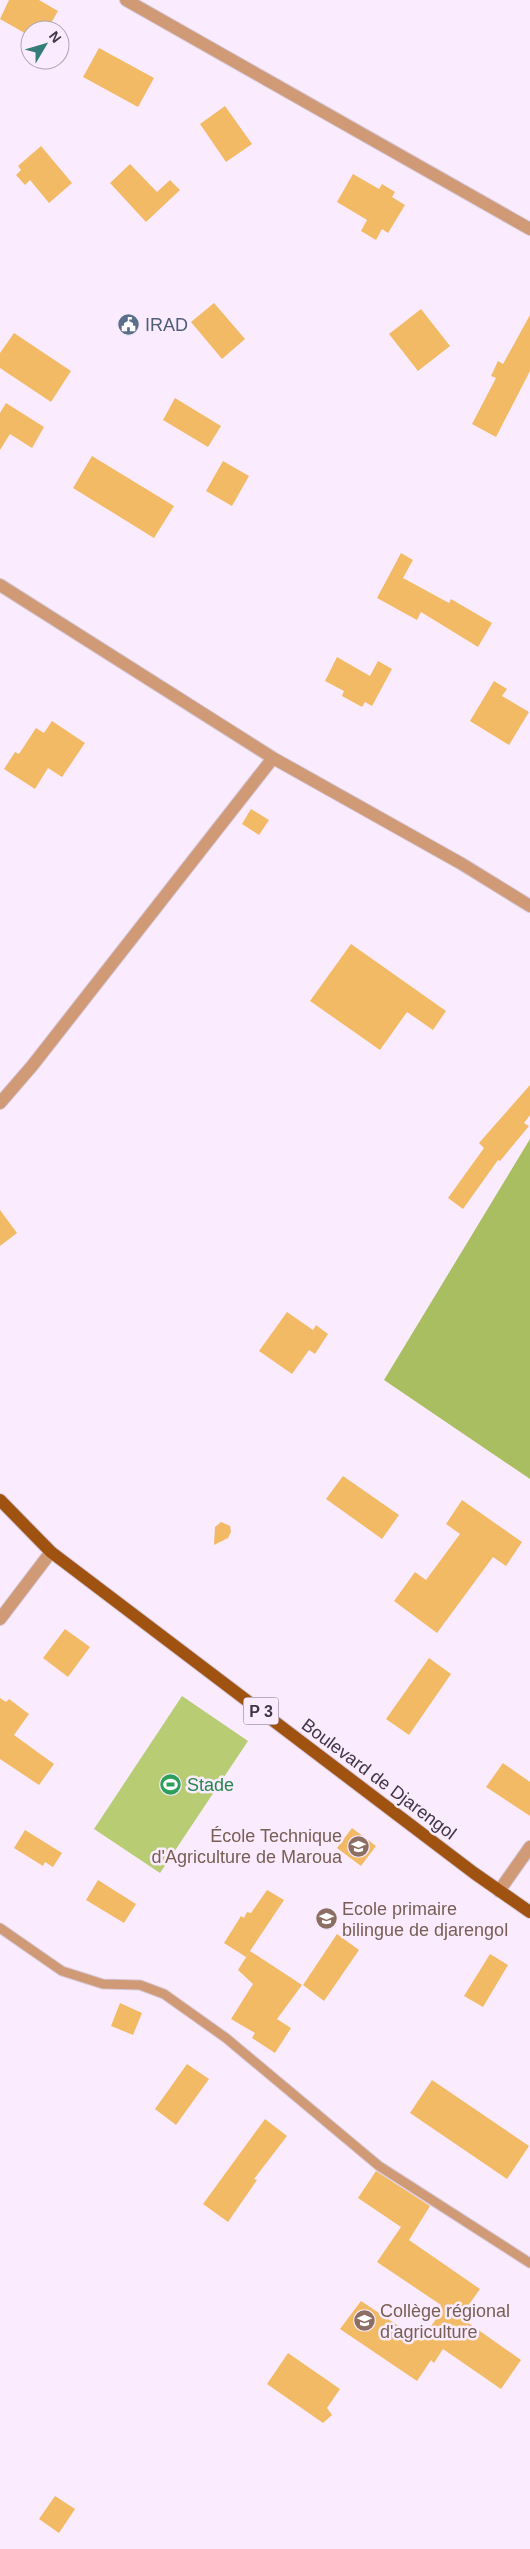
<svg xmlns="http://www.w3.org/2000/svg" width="530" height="2549" font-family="Arial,sans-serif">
	<rect width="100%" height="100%" fill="#faecfe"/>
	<!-- green -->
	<path fill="#b8cc74" d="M182 1696 248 1741 160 1873 94 1829Z"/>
	<!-- forest -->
	<path fill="#a9be60" d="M530 1139V1479L384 1380Z"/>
	<!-- building -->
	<path fill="#f2ba64" d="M9 0H39L58 11 47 30H30V36L0 19Z
		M99 48 154 78 138 107 83 77Z
		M225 106 252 144 226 162 200 124Z
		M41 146 72 183 49 203 30 180 25 185 16 175 21 170 18 166Z
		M130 164 157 192 170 180 180 190 146 222 110 183Z
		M353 174 379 189 382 184 395 192 392 197 405 205 388 233 382 229 376 240 361 231 367 220 337 202Z
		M214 303 245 339 222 359 191 322Z
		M421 309 450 346 418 371 389 334Z
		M530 315V371L496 437 472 424 496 378 491 376 498 361 503 364Z
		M14 333 71 371 51 402 0 368V353Z
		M175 398 221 426 208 447 163 420Z
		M6 403 44 427 32 448 10 434 0 450V413Z
		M92 456 174 506 154 538 73 488Z
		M223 461 249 476 232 506 206 491Z
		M401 553 413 560 403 578 449 603 451 599 492 623 478 647 421 612 417 620 377 598Z
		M337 657 370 676 378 661 392 669 372 706 365 702 362 707 342 696 344 691 325 681Z
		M494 681 507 689 502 696 529 712 509 745 470 721Z
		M52 721 85 743 62 777 48 768 35 789 4 769 15 752 19 754 36 728 44 733Z
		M251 809 269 820 259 835 242 824Z
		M351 944 446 1011 433 1030 407 1012 380 1050 310 1001Z
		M530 1085V1115L524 1123 529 1126 500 1161 498 1160 463 1209 448 1198 484 1148 479 1143Z
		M0 1210 17 1233 0 1246Z
		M287 1312 313 1330 316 1325 328 1334 315 1354 309 1350 292 1374 259 1351Z
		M343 1476 399 1515 382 1539 326 1499Z
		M462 1500 522 1542 506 1566 493 1557 437 1633 394 1601 415 1572 426 1580 460 1534 446 1524Z
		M221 1522 230 1526 231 1532 228 1538 214 1545 215 1527Z
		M65 1629 90 1647 68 1677 43 1658Z
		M429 1658 451 1674 409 1735 386 1719Z
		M0 1698 6 1702 9 1699 29 1714 14 1735 54 1764 39 1785 0 1759Z
		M503 1763 530 1782V1816L486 1787Z
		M352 1828 376 1846 361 1866 337 1848Z
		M25 1830 62 1853 53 1867 45 1862 43 1866 14 1848Z
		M98 1880 136 1904 124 1923 86 1900Z
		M267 1890 284 1900 246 1957 224 1943 241 1916 244 1918 247 1912 251 1913Z
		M337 1934 359 1950 324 2001 303 1985Z
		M250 1951 302 1985 277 2019 291 2028 275 2053 252 2038 255 2033 231 2019 253 1984 238 1970Z
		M490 1954 508 1965 483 2007 464 1996Z
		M120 2003 142 2013 133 2035 111 2026Z
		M187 2064 209 2079 176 2125 155 2109Z
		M432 2080 529 2146 507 2179 410 2113Z
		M265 2119 287 2136 254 2179 257 2180 228 2222 203 2204Z
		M376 2171 430 2206 409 2240 480 2289 460 2317 521 2360 501 2389 443 2349 434 2363 431 2360 417 2381 340 2329 361 2301 421 2341 438 2316 435 2314 441 2305 377 2262 401 2227 358 2198Z
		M288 2353 340 2389 327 2408 332 2415 323 2423 267 2384Z
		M55 2496 75 2509 59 2533 39 2519Z"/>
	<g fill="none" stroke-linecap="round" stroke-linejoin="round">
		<defs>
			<path id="service" d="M0 1928 62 1971 103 1984 140 1985 164 1994 226 2038 379 2166 530 2263"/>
			<path id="minor" d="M126 0 530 229
				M0 585 273 758 462 864 530 906
				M0 1103 32 1066 273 758
				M0 1619 51 1552
				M499 1891 530 1847"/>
			<path id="primary" d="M0 1500 51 1552 474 1873 530 1912"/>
		</defs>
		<!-- service casing -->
		<use href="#service" stroke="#d5c8d9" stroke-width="11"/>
		<!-- minor casing -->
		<use href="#minor" stroke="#d5c8d9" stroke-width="14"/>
		<!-- primary casing -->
		<use href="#primary" stroke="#d5c8d9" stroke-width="14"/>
		<!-- service -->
		<use href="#service" stroke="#d19a76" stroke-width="9"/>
		<!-- minor -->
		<use href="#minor" stroke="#d19a76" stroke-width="12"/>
		<!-- primary -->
		<use href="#primary" stroke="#a05311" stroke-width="12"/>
	</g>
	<!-- icons -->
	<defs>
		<symbol id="civic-disc" viewBox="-11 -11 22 22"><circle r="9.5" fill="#5c6f8a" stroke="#faecfe"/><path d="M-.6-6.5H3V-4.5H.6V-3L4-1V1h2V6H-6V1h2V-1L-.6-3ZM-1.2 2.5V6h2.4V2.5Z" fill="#fff"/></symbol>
		<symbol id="stadium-disc" viewBox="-11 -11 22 22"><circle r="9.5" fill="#2e9e5b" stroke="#faecfe"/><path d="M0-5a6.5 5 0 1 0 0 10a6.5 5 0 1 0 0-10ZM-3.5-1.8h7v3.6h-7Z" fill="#fff"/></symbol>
		<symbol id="school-disc" viewBox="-11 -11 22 22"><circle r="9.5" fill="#8d6e63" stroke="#faecfe"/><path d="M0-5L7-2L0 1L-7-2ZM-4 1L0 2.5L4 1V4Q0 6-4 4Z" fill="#fff"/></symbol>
		<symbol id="university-disc" viewBox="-11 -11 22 22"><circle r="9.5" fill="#8d6e63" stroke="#faecfe"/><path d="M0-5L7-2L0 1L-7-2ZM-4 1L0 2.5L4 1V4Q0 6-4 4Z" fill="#fff"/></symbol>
	</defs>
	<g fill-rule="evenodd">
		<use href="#civic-disc" x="116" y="312" width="25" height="25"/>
		<use href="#stadium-disc" x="158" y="1772" width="25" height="25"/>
		<use href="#school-disc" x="346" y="1834" width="25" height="25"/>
		<use href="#school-disc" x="314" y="1906" width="25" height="25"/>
		<use href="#university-disc" x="352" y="2308" width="25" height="25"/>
	</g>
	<g text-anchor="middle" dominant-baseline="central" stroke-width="5" stroke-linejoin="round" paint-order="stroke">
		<!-- shield labels -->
		<rect fill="#faecfe" stroke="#786d7c" stroke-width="1" x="243.5" y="1697.5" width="35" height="27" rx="4"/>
		<g font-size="16" font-weight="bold" fill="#403744">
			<text x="261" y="1711">P 3</text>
		</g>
		<!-- service labels -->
		<g font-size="18" fill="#4e5e75" stroke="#faecfe" text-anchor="start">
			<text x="145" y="325">IRAD</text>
		</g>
		<!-- street labels -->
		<g font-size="18" fill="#403744" stroke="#faecfe">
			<text transform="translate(379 1779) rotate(37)">Boulevard de Djarengol</text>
		</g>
		<!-- leisure labels -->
		<g font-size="18" fill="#27864d" stroke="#faecfe" text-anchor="start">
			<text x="187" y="1785">Stade</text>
		</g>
		<!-- education labels -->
		<g font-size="18" fill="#785e54" stroke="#faecfe" text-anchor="start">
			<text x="342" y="1836" text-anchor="end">École Technique<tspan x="342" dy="21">d'Agriculture de Maroua</tspan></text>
			<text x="342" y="1909">Ecole primaire<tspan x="342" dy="21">bilingue de djarengol</tspan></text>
			<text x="380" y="2311">Collège régional<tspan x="380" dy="21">d'agriculture</tspan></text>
		</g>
	</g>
	<!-- north arrow -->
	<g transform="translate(45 45) rotate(52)"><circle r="24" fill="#faecfe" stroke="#b0a4b4"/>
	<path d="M0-4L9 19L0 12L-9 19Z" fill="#357d79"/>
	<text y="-8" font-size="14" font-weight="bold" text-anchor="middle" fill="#403744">N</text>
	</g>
</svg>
